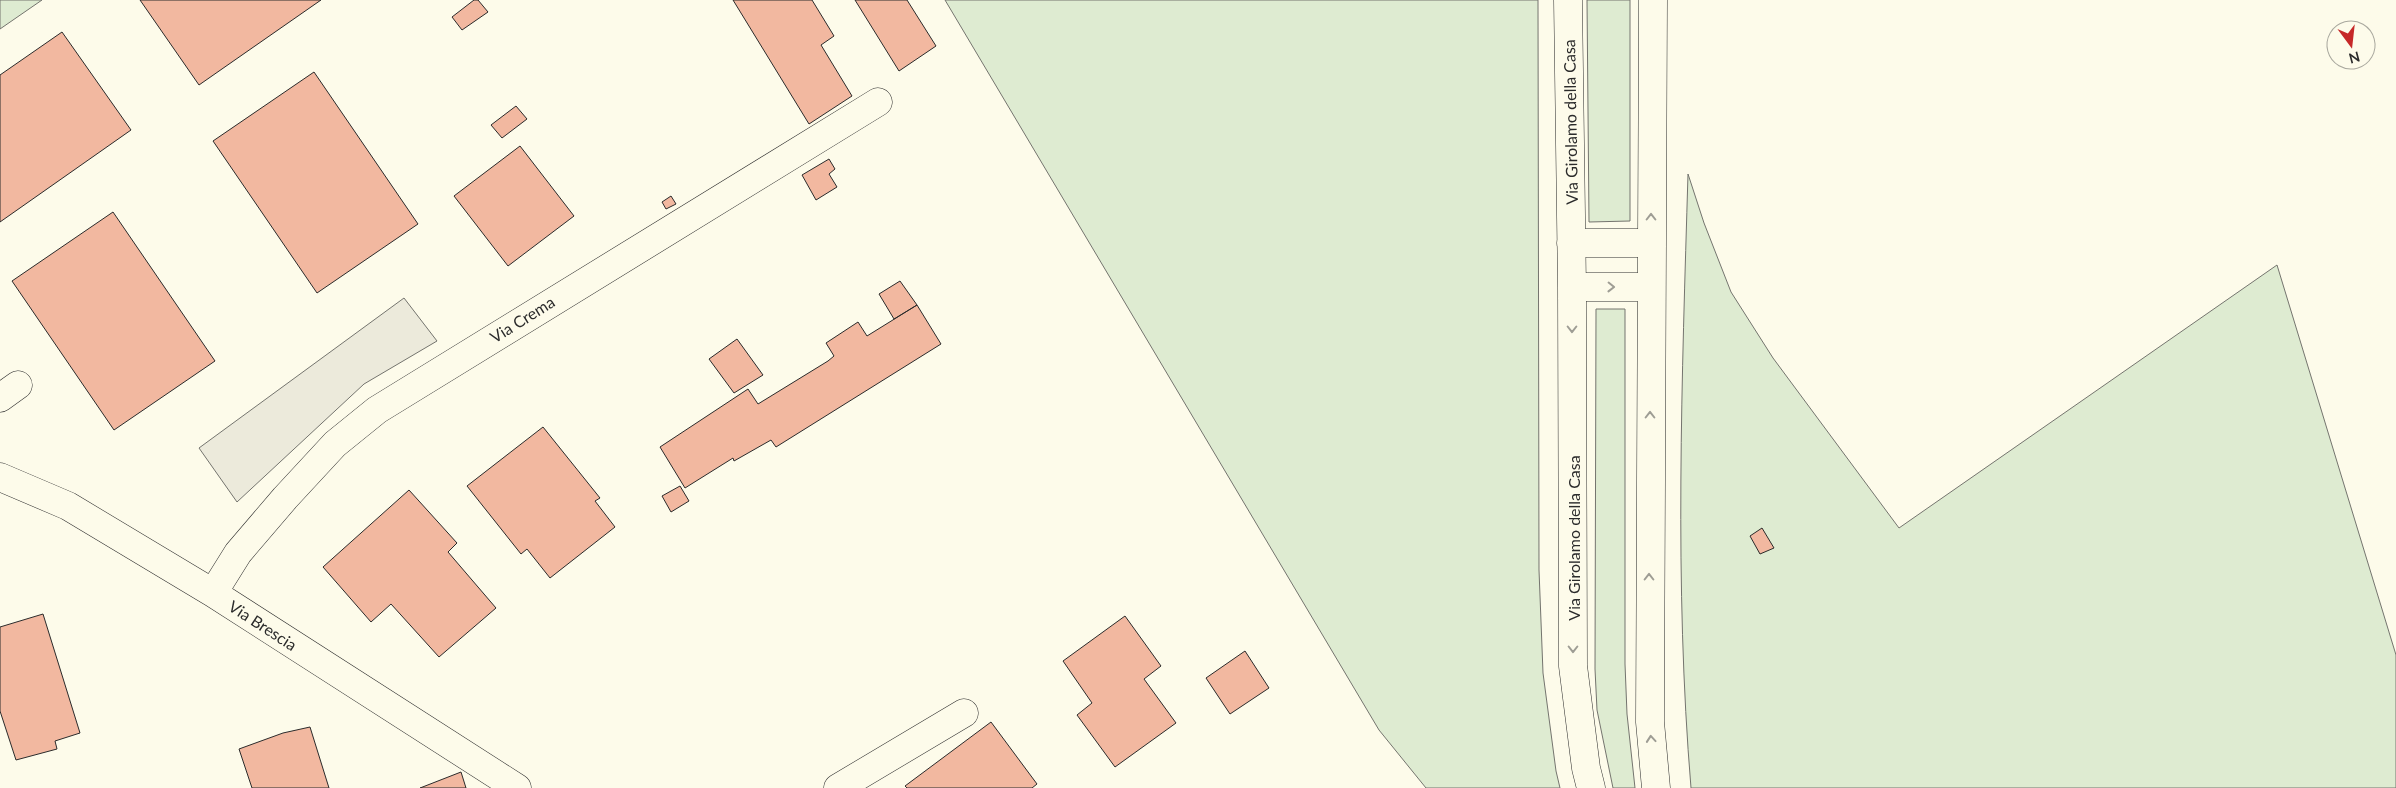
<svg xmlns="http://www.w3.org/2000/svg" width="2396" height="788" font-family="Lato,sans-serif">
	<rect width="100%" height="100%" fill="#fdfbea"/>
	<!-- green -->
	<path fill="#deebd1" stroke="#74746e" d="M0 0H42L0 29Z
		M945 0H1538L1539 570 1543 673 1556 771 1560 788H1426L1379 730Z
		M1587 0H1630V221L1589 222Z
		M1688 174 1704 223 1731 292 1773 358 1899 528 2277 265 2396 655V788H1691C1674 584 1682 378 1688 174Z
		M1596 309H1625V664L1627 714 1635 788H1613L1597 710 1595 669Z"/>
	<!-- parking -->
	<path fill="#eceadb" stroke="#74746e" d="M404 298 437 341 364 384 237 502 199 448Z"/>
	<!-- building -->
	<path fill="#f2b8a0" stroke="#2b2b2b" d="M140 0H321L199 85Z
		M474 0H478L488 12 462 30 452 17Z
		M733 0H812L834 36 821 45 852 96 809 124Z
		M855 0H907L936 46 899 71Z
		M62 32 131 130 0 222V75Z
		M314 72 418 224 317 293 213 141Z
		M516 106 527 119 502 138 491 125Z
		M520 146 574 216 508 266 454 196Z
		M829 159 835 169 829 174 837 187 816 200 802 175Z
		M671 196 676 204 666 209 662 202Z
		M113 212 215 361 114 430 12 281Z
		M900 281 917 305 894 319 879 294Z
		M917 305 941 344 776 447 771 440 734 461 733 458 685 488 660 447 748 389 758 404 828 361 834 356 826 343 858 322 867 336Z
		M737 339 763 375 734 393 709 359Z
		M543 427 600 498 595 501 615 527 550 578 527 549 521 554 467 486Z
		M680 486 689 501 671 512 662 496Z
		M409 490 457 543 448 552 496 608 439 657 391 604 371 622 323 567Z
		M1762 528 1774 548 1760 554 1750 536Z
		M43 614 80 733 55 741 57 749 16 760 0 711V627Z
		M1125 616 1161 666 1144 679 1176 723 1115 767 1077 715 1092 703 1063 661Z
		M1245 651 1269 688 1230 714 1206 678Z
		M991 722 1037 784 1032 788H907L905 786Z
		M310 727 329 788H252L239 749 283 733Z
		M461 772 466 788H420Z"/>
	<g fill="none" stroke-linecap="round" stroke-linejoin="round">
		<defs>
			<path id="minor" d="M0 398 18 385
				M0 477 68 506 213 593 517 788
				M213 593 238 553 285 498 335 444 377 410 878 102
				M838 788 964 713"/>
			<path id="major" d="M1568 0 1572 287 1573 666 1586 768 1591 788
				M1653 0 1650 722 1656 788
				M1571 243H1651
				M1572 287H1651"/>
		</defs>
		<!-- minor casing -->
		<use href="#minor" stroke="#2b2b2b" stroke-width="29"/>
		<!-- major casing -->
		<use href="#major" stroke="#2b2b2b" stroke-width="29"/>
		<!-- minor -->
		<use href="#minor" stroke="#fdfbea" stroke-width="28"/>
		<!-- major -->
		<use href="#major" stroke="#fdfbea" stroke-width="28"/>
	</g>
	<!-- one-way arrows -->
	<defs><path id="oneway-chevron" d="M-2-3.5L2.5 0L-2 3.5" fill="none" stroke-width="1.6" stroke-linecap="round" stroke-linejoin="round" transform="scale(1.25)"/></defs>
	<g stroke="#9e9d94">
		<use href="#oneway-chevron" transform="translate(1651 217) rotate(-90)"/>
		<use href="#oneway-chevron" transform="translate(1611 287) rotate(1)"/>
		<use href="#oneway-chevron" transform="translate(1572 329) rotate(90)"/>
		<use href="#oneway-chevron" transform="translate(1650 415) rotate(-90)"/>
		<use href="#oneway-chevron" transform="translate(1649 577) rotate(-90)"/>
		<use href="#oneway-chevron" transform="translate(1573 649) rotate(90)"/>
		<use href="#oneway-chevron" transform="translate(1651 739) rotate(-95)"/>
	</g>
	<g text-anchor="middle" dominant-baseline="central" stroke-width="4" stroke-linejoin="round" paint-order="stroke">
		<!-- street labels -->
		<g font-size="16" fill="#2b2b2b" stroke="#fdfbea">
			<text transform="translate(1570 122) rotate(-91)">Via Girolamo della Casa</text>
			<text transform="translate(522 319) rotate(-32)">Via Crema</text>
			<text transform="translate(1573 538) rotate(-90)">Via Girolamo della Casa</text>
			<text transform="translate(263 625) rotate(33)">Via Brescia</text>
		</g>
	</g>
	<!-- north arrow -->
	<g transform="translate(2351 45) rotate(165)"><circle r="24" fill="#fdfbea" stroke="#a9a89e"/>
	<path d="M0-4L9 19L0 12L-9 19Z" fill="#c62828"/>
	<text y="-8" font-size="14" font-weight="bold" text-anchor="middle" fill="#2b2b2b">N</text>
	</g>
</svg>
